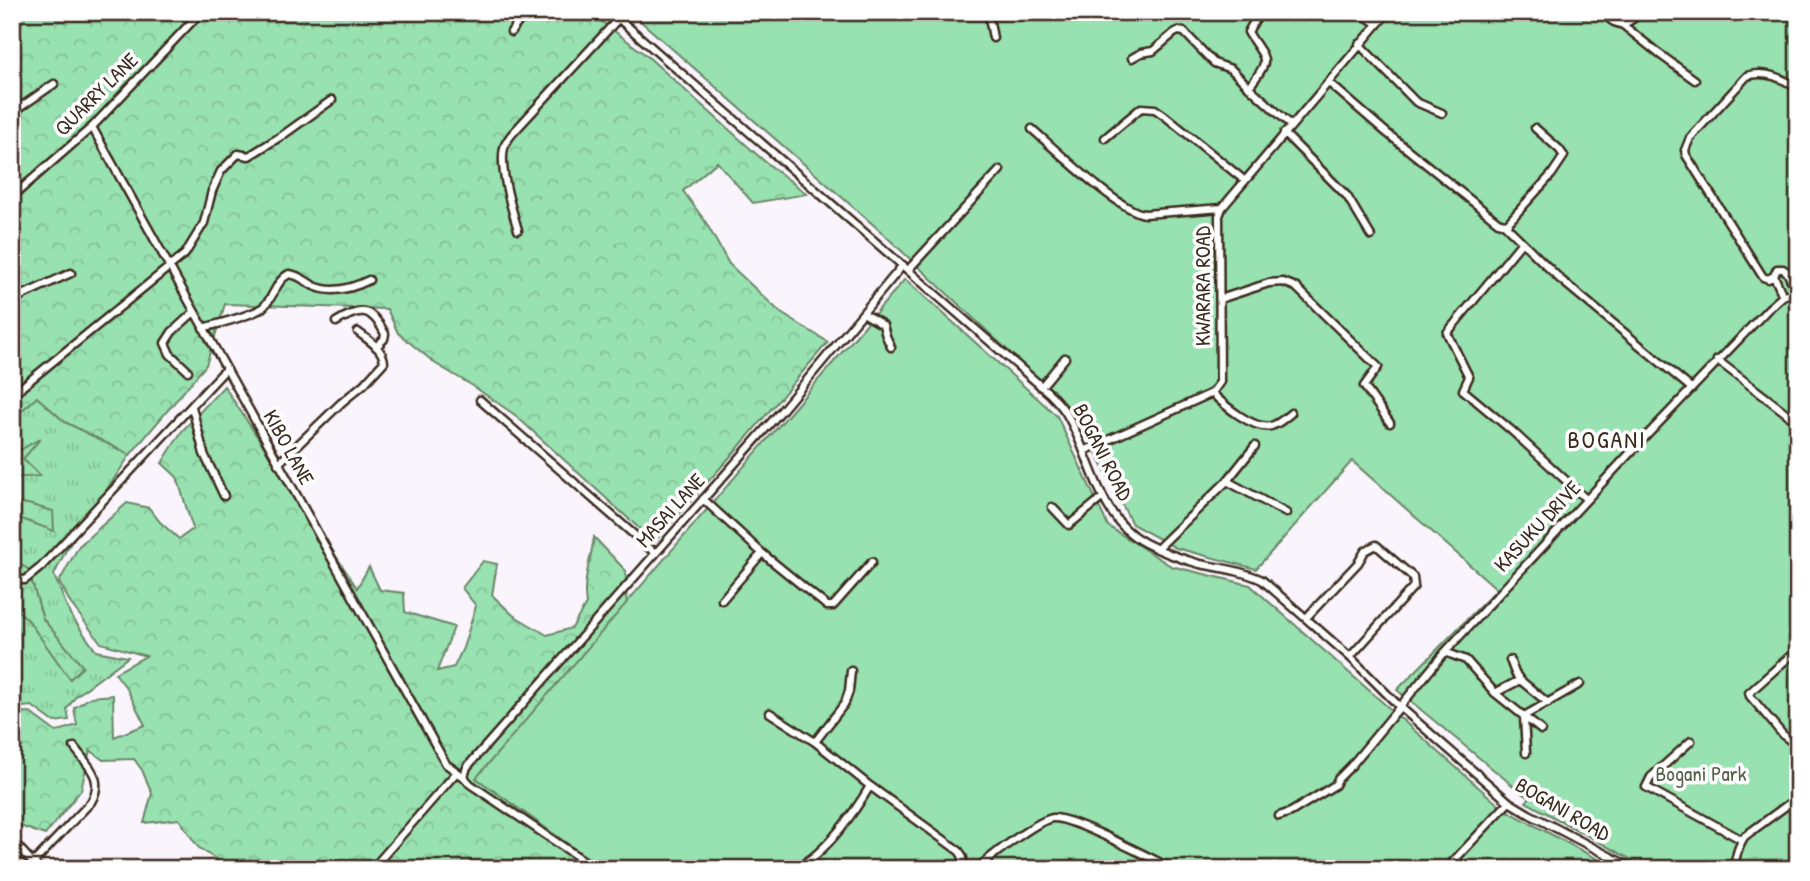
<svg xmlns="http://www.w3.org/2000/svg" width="1810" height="881" font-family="'Patrick Hand',sans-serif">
	<defs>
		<pattern id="grass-tufts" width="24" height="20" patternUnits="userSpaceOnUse" patternTransform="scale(1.75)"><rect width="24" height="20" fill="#98e1b0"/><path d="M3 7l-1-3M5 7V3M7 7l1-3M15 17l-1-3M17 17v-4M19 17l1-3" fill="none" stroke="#84c197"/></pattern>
		<pattern id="forest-crowns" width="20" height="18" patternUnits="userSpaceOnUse" patternTransform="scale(1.75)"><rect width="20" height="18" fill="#98e1b0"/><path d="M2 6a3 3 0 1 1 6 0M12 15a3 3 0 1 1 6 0" fill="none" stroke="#84c197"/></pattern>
	</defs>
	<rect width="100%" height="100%" fill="#faf4fd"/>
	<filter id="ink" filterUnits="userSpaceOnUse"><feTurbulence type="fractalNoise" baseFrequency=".0143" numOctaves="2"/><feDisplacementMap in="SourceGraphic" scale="14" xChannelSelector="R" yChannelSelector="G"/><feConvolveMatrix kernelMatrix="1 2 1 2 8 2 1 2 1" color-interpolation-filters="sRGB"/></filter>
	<g filter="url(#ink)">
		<!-- grass -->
		<path fill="url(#grass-tufts)" stroke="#6a8667" stroke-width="2" d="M37 397 65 422 130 455 65 552 54 575 70 614 96 651 128 657 76 696 67 709 69 720 54 722 32 706 12 708V419Z"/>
		<!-- forest -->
		<path fill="url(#forest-crowns)" stroke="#6a8667" stroke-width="2" d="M12 12H589L646 55 763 160 807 194 753 203 717 162 683 191 705 221 729 264 781 313 828 342 739 447 654 542 515 415 473 386 436 364 398 333 387 309 225 304 206 365 130 455 65 422 37 397 12 419Z
			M224 386 357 588 369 567 380 590 404 593 405 612 454 627 437 671 454 667 463 648 476 606 462 588 483 561 497 564 492 595 513 615 547 635 572 628 586 604C582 582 591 560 594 537L626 571 627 625 674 869H223L224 865 198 847 179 819 144 823 152 793 142 770 134 759 103 760 90 750 81 790 45 835 12 823V713L29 712 56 732 77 725 74 708 91 697 113 695 114 737 145 725 127 689 115 673 146 656 101 643 71 604 59 582 79 546 127 503 149 508 160 522 179 539 193 529 177 477 162 463 182 431Z
			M41 438 23 459 40 476 12 478V455Z
			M12 503 28 504 53 511 54 531 14 516 12 517Z
			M12 560 28 569 43 619 83 667 70 679 27 619 12 605Z"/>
		<!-- garden -->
		<path fill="#98e1b0" stroke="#6a8667" stroke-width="2" d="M630 12H1798V869H1648L1526 802 1530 797 1523 794 1397 690 1497 589 1352 461 1256 569 1176 548 1132 524 1077 415 877 228Z
			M905 279 1057 416 1108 526 1171 566 1250 585 1502 808 1616 869H603L476 778Z"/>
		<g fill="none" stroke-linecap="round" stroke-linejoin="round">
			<defs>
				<path id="minor" d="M611 12 1049 393C1055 399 1062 406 1066 413 1092 456 1097 518 1145 543 1162 552 1182 559 1200 564 1221 568 1243 571 1262 580L1350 657 1399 706 1509 802 1529 814 1634 869
					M988 12 993 38
					M1262 12 1252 25 1248 32C1265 61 1273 57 1249 87L1291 125
					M1360 12 1377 24
					M1600 12 1614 22 1623 25 1634 18 1639 12
					M1623 25 1658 53 1695 80
					M511 32 519 21 521 12
					M1359 44 1416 102 1442 113
					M1132 58 1141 53 1153 51 1174 33 1178 31 1184 32 1214 63 1231 69 1249 87
					M1328 82 1387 133 1498 222 1504 224 1508 223 1552 174 1564 156 1559 149 1535 128
					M12 113 54 84
					M92 127 446 764 464 777 470 784 596 869
					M1032 129C1054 148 1120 212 1145 214L1222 208
					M1284 133 1347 196 1371 236
					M1105 138 1141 108 1155 109 1165 116 1244 180
					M12 197 92 127 201 12
					M1504 224 1560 279 1691 388
					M518 230C512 210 499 169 504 148 505 143 509 138 512 134L618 19
					M1522 242 1447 333 1469 377 1463 390 1511 430 1586 499
					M908 270 1000 170
					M1787 272H1798
					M1774 276 1768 279 1763 277 1686 155 1685 150 1690 138 1747 76C1764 70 1785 78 1798 90
					M1783 296 1774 276 1777 269H1783L1787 272 1796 291
					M1220 299 1269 283 1283 282 1296 287 1378 367 1364 386 1390 423
					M12 300 71 273
					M863 313 883 325 886 336 891 347
					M336 322C360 307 371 306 385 334L384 339 376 347
					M203 328C217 324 251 316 262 308 274 299 275 281 289 274 300 275 306 282 314 286 332 294 353 288 369 280
					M1717 360 1786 413 1798 425
					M188 371 170 354 165 343 172 332 194 312
					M1041 387 1065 358
					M1212 393C1224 405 1253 430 1271 426 1279 424 1285 418 1291 413
					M12 395 185 254 204 223 212 191 221 171 238 154 249 156 283 135 332 100
					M480 400 655 553
					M192 407 204 454 224 496
					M1084 451 1212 393 1220 382 1219 216 1222 208 1388 12
					M278 464 341 403 364 384 384 362C383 348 368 340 358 332
					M1227 481 1286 513
					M703 499 762 553 827 606H833L872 562
					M1052 507 1069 525 1103 497
					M1157 549 1227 481 1255 446
					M12 579 25 580 41 567 226 369
					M722 600 762 553
					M1306 618 1358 563 1365 551 1376 545 1413 577 1414 586 1350 657
					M1798 649 1749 693 1750 696 1783 735 1798 746
					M1445 652 1466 660 1495 693 1541 730
					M1510 660 1515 673 1520 680
					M851 671 849 691 845 703 815 742 870 786 959 851C965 858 964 862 959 869
					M1495 693 1520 680 1548 703
					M770 713 815 742
					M1691 741 1651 777 1646 787 1742 840
					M1526 753 1524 716 1580 684
					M464 777 467 767 782 410 903 265
					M1279 816 1291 812 1335 785 1338 779 1351 766 1445 652 1630 453 1768 309 1783 296 1798 291
					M12 840 33 863 91 802C105 778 88 766 74 747
					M799 866C825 854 856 810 870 786
					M32 869 33 863 42 869
					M372 869 456 773
					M977 869C990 857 1037 820 1053 818 1071 816 1152 859 1173 869
					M1446 869 1509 802
					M1718 869 1720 865H1735
					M1735 869C1734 859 1739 844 1745 836L1798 797"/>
			</defs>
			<!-- minor casing -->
			<use href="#minor" stroke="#3b2a1e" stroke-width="11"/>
			<!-- minor -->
			<use href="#minor" stroke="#fff" stroke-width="6"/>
		</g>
	</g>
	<g text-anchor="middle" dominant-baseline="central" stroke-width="7" stroke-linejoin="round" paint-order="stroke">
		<!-- street labels -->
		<g font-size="21" fill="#3b2a1e" stroke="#fff">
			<text transform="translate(96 94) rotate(-45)">QUARRY LANE</text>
			<text transform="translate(1202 286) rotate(-90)">KWARARA ROAD</text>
			<text transform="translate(289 447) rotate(61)">KIBO LANE</text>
			<text transform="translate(1103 452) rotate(63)">BOGANI ROAD</text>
			<text transform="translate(670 510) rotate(-48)">MASAI LANE</text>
			<text transform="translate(1537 526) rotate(-47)">KASUKU DRIVE</text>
			<text transform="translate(1563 809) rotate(30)">BOGANI ROAD</text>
		</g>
		<!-- park labels -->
		<g font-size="21" fill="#57614a" stroke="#fff">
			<text x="1701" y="773">Bogani Park</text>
		</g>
		<!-- quarter labels -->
		<g font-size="24" letter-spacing="2" fill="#3b2a1e" stroke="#fff">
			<text x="1607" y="439">BOGANI</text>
		</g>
	</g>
	<!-- margin -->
	<rect width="1810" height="881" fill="none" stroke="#fff" stroke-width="42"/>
	<rect x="21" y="21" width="1768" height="839" fill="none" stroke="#3b2a1e" stroke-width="2.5" filter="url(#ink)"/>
</svg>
